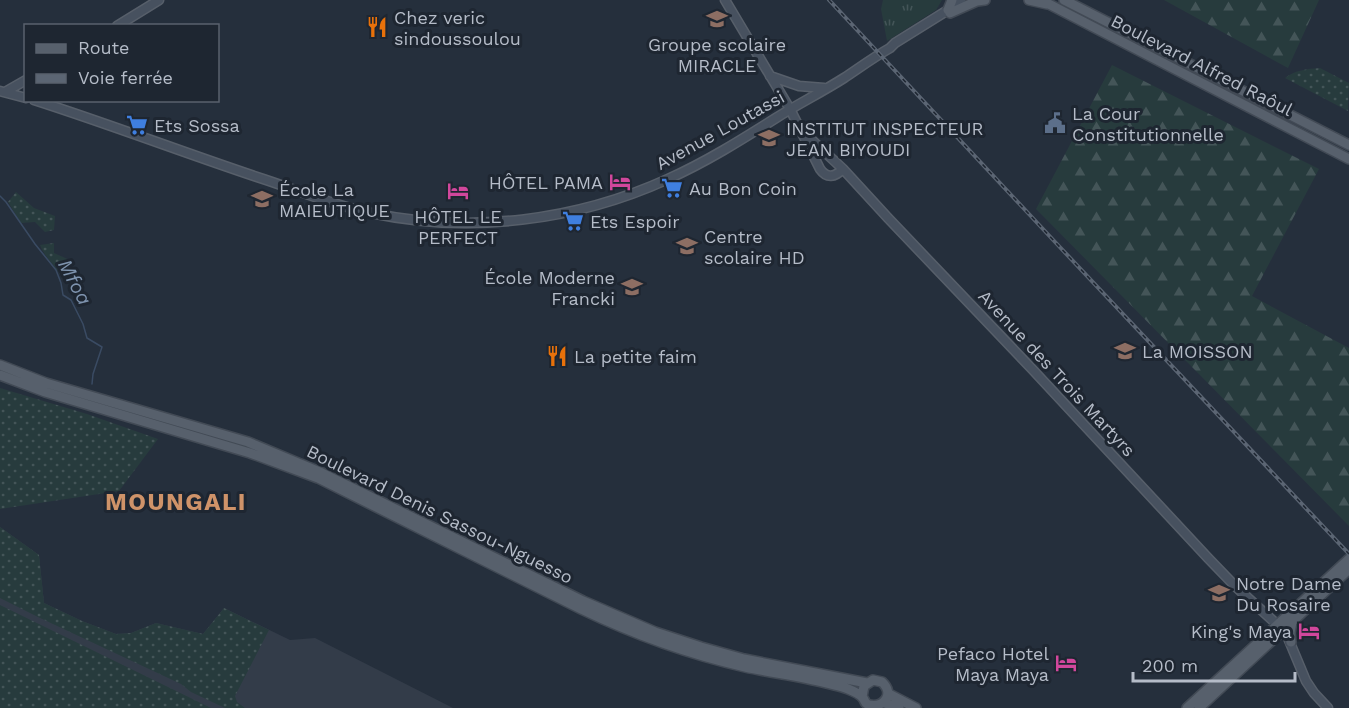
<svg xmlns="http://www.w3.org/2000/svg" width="1349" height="708" font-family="'Work Sans',sans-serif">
	<defs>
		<pattern id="grass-dots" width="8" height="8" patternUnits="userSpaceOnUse" patternTransform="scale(1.5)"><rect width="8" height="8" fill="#273b3d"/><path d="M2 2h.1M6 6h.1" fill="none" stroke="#445558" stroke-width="1.8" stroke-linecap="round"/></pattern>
		<pattern id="forest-firs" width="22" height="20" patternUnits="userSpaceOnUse" patternTransform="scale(1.5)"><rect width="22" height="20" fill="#273b3d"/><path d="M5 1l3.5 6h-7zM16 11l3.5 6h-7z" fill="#445558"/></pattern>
		<pattern id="park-tufts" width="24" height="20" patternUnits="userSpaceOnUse" patternTransform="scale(1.5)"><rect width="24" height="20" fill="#273b3d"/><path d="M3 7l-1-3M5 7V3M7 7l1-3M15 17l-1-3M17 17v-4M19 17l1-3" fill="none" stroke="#445558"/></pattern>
	</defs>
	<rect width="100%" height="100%" fill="#252f3c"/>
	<!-- airport -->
	<path fill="#333c49" d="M0 527 39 555 44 603 82 621 116 634 131 633 156 623 203 634 224 608 290 640 315 638 453 708H0Z"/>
	<!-- grass -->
	<path fill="url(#grass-dots)" d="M1320 68 1349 83 1348 111 1285 78C1295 70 1307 69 1320 68Z
		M16 192 34 208 55 216 54 230 45 232 35 222 21 223 8 202Z
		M54 243V253L72 261 60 274C54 265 44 256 40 245Z
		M0 388 87 414 158 439 119 491 0 509Z
		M0 527 39 555 44 603 82 621 116 634 131 633 156 623 203 634 224 608 269 630 235 696 237 702 245 708H225L191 692 181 684 38 617 0 598Z
		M0 605 211 708H0Z"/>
	<!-- forest -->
	<path fill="url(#forest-firs)" d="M1164 0H1319L1288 68Z
		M1112 65 1319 169 1252 296 1349 348V526L1036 209Z"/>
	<!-- park -->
	<path fill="url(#park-tufts)" d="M883 0H942L936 10 887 41 881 9Z"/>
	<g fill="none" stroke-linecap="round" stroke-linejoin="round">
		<!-- stream -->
		<path stroke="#3a4b63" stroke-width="1.5" d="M0 196 6 202 35 244 56 270 61 283 63 295 71 300 83 324 87 338 102 347 93 374 92 384"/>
		<defs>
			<path id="secondary" d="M725 0 790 109 820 169C827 179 835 177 843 169
				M117 26 159 0
				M770 76 799 86 824 88
				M0 91 26 98
				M5 92 26 80
				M34 100C109 124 182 152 257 177 295 189 331 205 371 213 470 234 576 221 668 179 706 162 741 140 776 118 798 104 822 92 844 78 859 68 874 57 890 48L895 43 948 10 961 0
				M800 129 843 169 888 218 1032 369 1208 558 1236 587 1281 628
				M1288 638 1306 681 1314 693 1328 708"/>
			<path id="primary" d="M1029 0 1047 4
				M1041 0 1349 159
				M1064 0 1349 145
				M948 10 952 0
				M950 13 977 1 985 0
				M0 365 46 383 248 442 322 473 583 601 655 632 701 647 744 659 867 683
				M0 375 45 392 250 453 318 478 581 609C633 634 688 654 745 667 772 673 799 676 826 683 833 685 841 686 848 689 853 691 860 694 863 698 866 702 864 703 869 705 884 708 895 694 882 682L873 680 864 686 862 697
				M1291 642 1290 633 1292 622
				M889 694 916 708
				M885 703 899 708
				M1187 708 1349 559
				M1199 708 1349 569"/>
		</defs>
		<!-- secondary casing -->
		<use href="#secondary" stroke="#575f6a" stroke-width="11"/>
		<!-- primary casing -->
		<use href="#primary" stroke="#424a55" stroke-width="12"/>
		<!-- secondary -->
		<use href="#secondary" stroke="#47515f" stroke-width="8"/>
		<!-- primary -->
		<use href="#primary" stroke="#57606c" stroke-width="9"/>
		<defs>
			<path id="rail" d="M829 0 1056 243 1349 554"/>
		</defs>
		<!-- rail casing -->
		<use href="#rail" stroke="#5b6573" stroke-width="4"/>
		<!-- rail -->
		<use href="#rail" stroke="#1e2631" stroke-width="1.5" stroke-dasharray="4.5" stroke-linecap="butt"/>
	</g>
	<!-- icons -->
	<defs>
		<symbol id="school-bare" viewBox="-9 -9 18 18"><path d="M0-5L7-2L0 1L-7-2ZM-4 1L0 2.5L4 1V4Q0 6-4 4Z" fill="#8d6e63" stroke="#1e2631" stroke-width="2.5" paint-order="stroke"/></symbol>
		<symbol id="restaurant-bare" viewBox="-9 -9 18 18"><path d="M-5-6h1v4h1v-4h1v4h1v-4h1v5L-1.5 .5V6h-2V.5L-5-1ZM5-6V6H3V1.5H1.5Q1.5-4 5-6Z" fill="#e8710a" stroke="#1e2631" stroke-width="2.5" paint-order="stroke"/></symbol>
		<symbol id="civic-bare" viewBox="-9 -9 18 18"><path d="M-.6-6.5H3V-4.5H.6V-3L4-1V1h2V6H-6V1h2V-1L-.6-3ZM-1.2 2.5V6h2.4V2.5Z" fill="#5c6f8a" stroke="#1e2631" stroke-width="2.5" paint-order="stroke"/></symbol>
		<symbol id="supermarket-bare" viewBox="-9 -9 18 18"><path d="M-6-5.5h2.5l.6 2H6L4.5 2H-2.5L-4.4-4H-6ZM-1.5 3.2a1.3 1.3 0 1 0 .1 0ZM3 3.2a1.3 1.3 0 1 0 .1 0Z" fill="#3f7fe0" stroke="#1e2631" stroke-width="2.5" paint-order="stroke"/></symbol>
		<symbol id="hotel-bare" viewBox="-9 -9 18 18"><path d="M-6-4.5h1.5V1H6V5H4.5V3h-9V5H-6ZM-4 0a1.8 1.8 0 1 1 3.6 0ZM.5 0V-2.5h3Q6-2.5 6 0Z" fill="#d1479c" stroke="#1e2631" stroke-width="2.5" paint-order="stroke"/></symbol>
	</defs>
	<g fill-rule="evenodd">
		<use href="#school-bare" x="702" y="4" width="30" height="30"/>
		<use href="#restaurant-bare" x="362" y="12" width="30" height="30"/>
		<use href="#civic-bare" x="1040" y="108" width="30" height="30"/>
		<use href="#supermarket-bare" x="122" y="110" width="30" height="30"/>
		<use href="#school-bare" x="754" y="123" width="30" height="30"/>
		<use href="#hotel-bare" x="605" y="167" width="30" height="30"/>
		<use href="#supermarket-bare" x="657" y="173" width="30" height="30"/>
		<use href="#hotel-bare" x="443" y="176" width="30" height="30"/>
		<use href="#school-bare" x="247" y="184" width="30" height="30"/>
		<use href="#supermarket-bare" x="558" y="206" width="30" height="30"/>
		<use href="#school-bare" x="672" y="231" width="30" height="30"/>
		<use href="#school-bare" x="617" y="272" width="30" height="30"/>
		<use href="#school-bare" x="1110" y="336" width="30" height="30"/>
		<use href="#restaurant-bare" x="542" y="341" width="30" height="30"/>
		<use href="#school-bare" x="1204" y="578" width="30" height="30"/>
		<use href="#hotel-bare" x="1294" y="616" width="30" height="30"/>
		<use href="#hotel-bare" x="1051" y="648" width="30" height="30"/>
	</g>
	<g text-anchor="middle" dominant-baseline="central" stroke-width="6" stroke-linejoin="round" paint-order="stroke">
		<!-- poi labels -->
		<g font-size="18" fill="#b5bcc8" stroke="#1e2631" text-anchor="start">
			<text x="394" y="17">Chez veric<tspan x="394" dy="21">sindoussoulou</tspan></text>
			<text x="717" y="44" text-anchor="middle">Groupe scolaire<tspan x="717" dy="21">MIRACLE</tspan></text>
			<text x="1072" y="113">La Cour<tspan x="1072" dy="21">Constitutionnelle</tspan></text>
			<text x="154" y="125">Ets Sossa</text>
			<text x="786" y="128">INSTITUT INSPECTEUR<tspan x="786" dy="21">JEAN BIYOUDI</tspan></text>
			<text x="603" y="182" text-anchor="end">HÔTEL PAMA</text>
			<text x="689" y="188">Au Bon Coin</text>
			<text x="279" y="189">École La<tspan x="279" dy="21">MAIEUTIQUE</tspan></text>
			<text x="458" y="216" text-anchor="middle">HÔTEL LE<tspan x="458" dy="21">PERFECT</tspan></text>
			<text x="590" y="221">Ets Espoir</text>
			<text x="704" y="236">Centre<tspan x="704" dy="21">scolaire HD</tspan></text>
			<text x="615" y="277" text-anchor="end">École Moderne<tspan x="615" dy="21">Francki</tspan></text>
			<text x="1142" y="351">La MOISSON</text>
			<text x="574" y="356">La petite faim</text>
			<text x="1236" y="583">Notre Dame<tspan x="1236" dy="21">Du Rosaire</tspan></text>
			<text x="1292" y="631" text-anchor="end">King's Maya</text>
			<text x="1049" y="653" text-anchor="end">Pefaco Hotel<tspan x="1049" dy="21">Maya Maya</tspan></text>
		</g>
		<!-- street labels -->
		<g font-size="18" fill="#b5bcc8" stroke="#1e2631">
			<text transform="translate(1202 65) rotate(27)">Boulevard Alfred Raôul</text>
			<text transform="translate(720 130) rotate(-29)">Avenue Loutassi</text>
			<text transform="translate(1057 373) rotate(47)">Avenue des Trois Martyrs</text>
			<text transform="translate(440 514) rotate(26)">Boulevard Denis Sassou-Nguesso</text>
		</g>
		<!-- water labels -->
		<g font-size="20" font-style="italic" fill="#7e93ae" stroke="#1e2631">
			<text transform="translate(75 282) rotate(62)">Mfoa</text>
		</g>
		<!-- district labels -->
		<g font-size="24" font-weight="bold" letter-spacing="1.5" fill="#cf9369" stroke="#1e2631">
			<text x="176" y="502">MOUNGALI</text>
		</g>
	</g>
	<!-- legend -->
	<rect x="24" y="24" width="195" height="78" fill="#1e2631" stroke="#5a626d" stroke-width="1.5"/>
	<rect x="36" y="44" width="30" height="9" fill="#57606c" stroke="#5a626d" stroke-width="1.5"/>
	<text x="78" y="54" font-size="18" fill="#b5bcc8">Route</text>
	<rect x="36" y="74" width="30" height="9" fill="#5b6573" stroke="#5a626d" stroke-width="1.5"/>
	<text x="78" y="84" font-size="18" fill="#b5bcc8">Voie ferrée</text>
	<!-- scale -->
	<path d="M1133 672v9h162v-9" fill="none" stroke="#b5bcc8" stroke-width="3"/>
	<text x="1142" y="672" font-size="18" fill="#b5bcc8" stroke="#1e2631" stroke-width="4.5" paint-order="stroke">200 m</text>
</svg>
